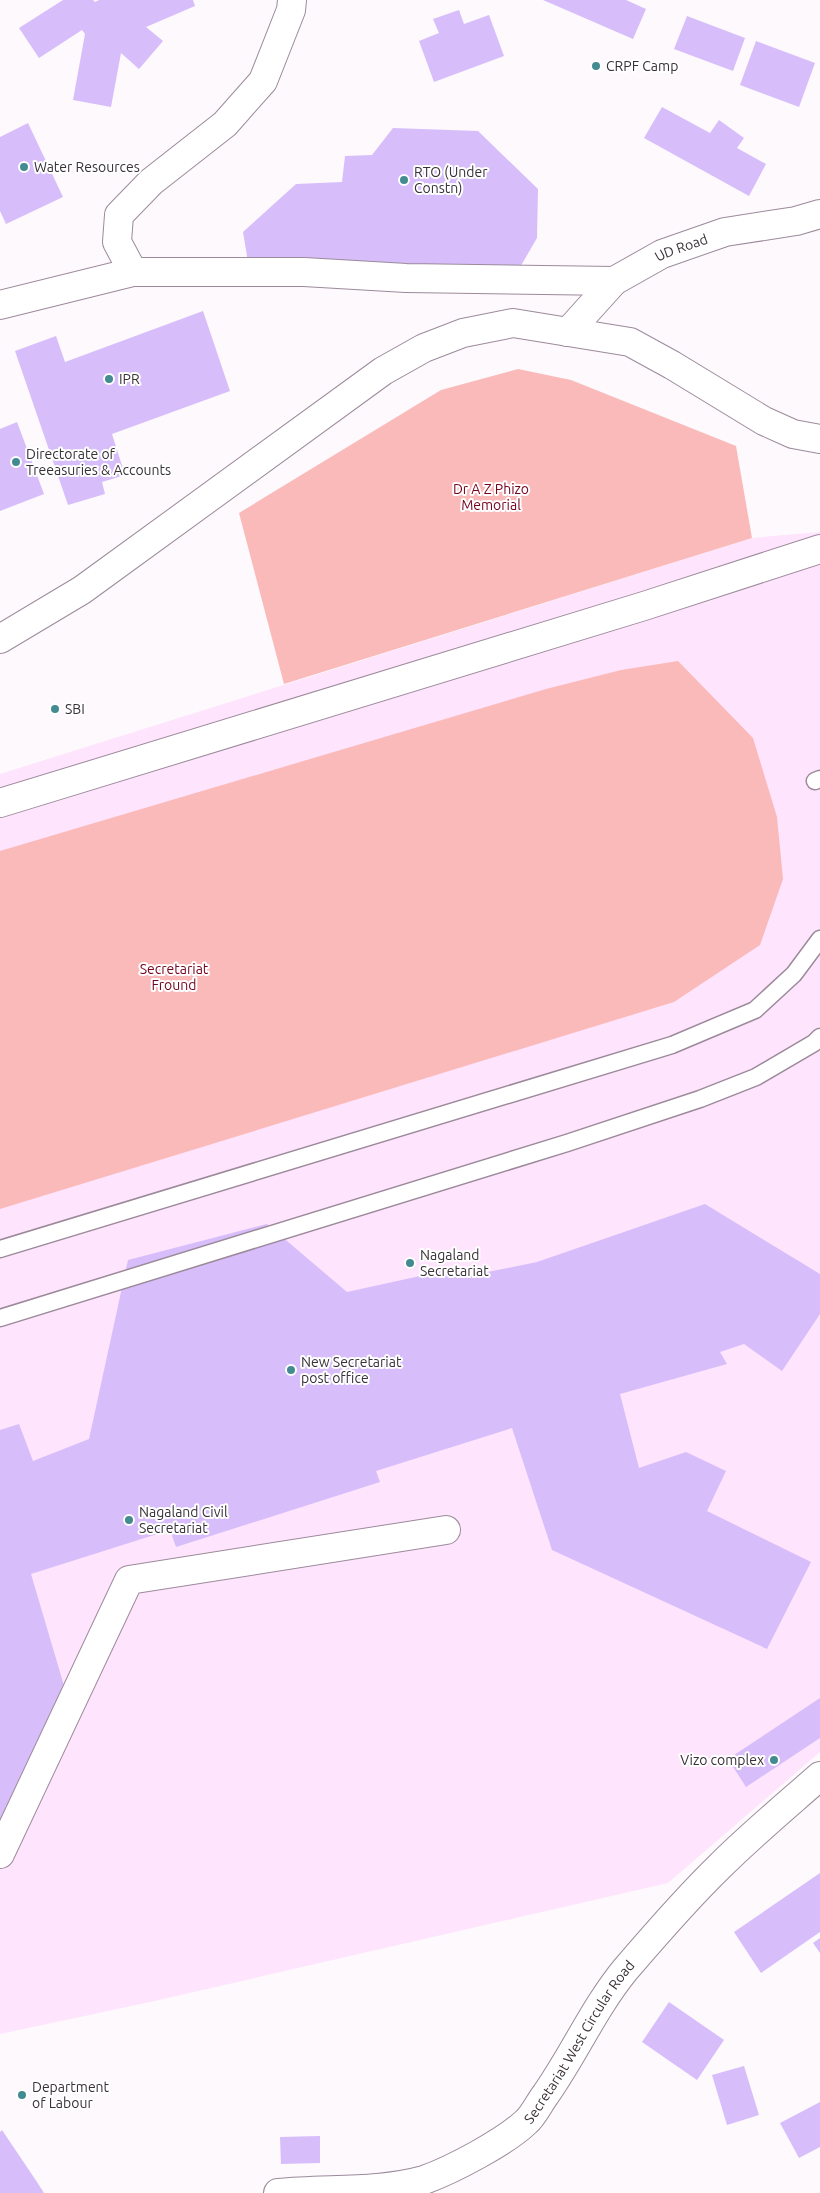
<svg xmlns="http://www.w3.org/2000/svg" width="820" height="2193" font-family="Ubuntu,sans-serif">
	<rect width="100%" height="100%" fill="#fdf9fc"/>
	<!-- built -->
	<path fill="#fee4fc" d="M820 532V1752L668 1883 150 2002 0 2034V774L752 538Z"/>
	<!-- green -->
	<path fill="#fbbaba" d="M518 369 571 380 736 446 752 538 284 684 239 513 441 390Z
		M678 661 753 738 777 817 783 879 760 945 674 1002 0 1209V851L546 689 621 670Z"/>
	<!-- building -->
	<path fill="#d7befb" d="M63 0H93L95 2 99 0H193L195 6 146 27 163 41 139 69 121 53 111 107 73 100 85 34 82 30 39 58 19 28Z
		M543 0H626L646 9 633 39Z
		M459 10 464 24 489 15 504 56 434 82 419 41 439 33 433 19Z
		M687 16 745 38 733 71 674 49Z
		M756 41 815 63 799 107 740 85Z
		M662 107 710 133 719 120 744 138 737 148 766 164 749 196 644 138Z
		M28 123 63 197 6 224 0 211V137Z
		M393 128 478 131 538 189 537 238 519 269 250 274 243 232 296 184 342 182 345 156 372 155Z
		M203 311 230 391 112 434 125 475 102 482 105 494 68 505 15 351 56 336 65 362Z
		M17 422 44 494 0 511V429Z
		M705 1204 820 1274V1314L782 1371 744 1344 720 1352 727 1364 620 1394 639 1468 686 1452 726 1471 707 1511 811 1562 767 1649 552 1550 512 1428 376 1471 380 1482 176 1547 170 1530 31 1574 70 1706 0 1854V1430L19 1424 33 1461 89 1439 128 1260 267 1224 347 1292 461 1267 463 1277 537 1262Z
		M820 1698V1738L746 1787 728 1759Z
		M820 1873V1932L761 1973 734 1932Z
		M820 1938V1953L813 1943Z
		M669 2002 724 2040 697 2080 642 2042Z
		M744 2066 759 2115 727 2125 712 2075Z
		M820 2102V2147L799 2158 780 2123Z
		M2 2130 37 2182 44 2193H0V2132Z
		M320 2136V2163L281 2164 280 2137Z"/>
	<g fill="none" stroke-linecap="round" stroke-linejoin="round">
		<defs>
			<path id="lane" d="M815 781 820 779
				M0 1249 672 1045 755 1010 794 974 820 939
				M0 1318 567 1143 700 1099 756 1077 814 1043 820 1037"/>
			<path id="street" d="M133 272 117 242 119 215 151 182 225 124 263 81 291 10 292 0
				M0 305 133 272H304L406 278 614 281
				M0 803 644 606 820 549
				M0 1854 129 1580 446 1530"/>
			<g id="secondary">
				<path id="s1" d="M568 332 614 281 662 254 725 232 796 221 820 214"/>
				<path id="s2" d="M278 2193C326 2188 377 2193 424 2180 452 2170 505 2142 526 2122 534 2115 539 2103 546 2094 574 2054 594 2008 625 1970 655 1935 686 1899 719 1867 751 1835 786 1806 820 1776"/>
			</g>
			<path id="primary" d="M0 639 82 590 383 371 424 348 463 333 513 323 630 342 672 365 764 421 793 434 820 439"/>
		</defs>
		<!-- lane casing -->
		<use href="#lane" stroke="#9c8a9b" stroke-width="19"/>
		<!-- street casing -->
		<use href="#street" stroke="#9c8a9b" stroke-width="30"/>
		<!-- secondary casing -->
		<use href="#secondary" stroke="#9c8a9b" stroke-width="30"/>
		<!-- primary casing -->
		<use href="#primary" stroke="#9c8a9b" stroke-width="30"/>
		<!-- lane -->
		<use href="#lane" stroke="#fff" stroke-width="16"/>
		<!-- street -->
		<use href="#street" stroke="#fff" stroke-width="28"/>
		<!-- secondary -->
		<use href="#secondary" stroke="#fff" stroke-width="28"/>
		<!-- primary -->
		<use href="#primary" stroke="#fff" stroke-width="28"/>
	</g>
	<!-- markers -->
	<g fill="#438b90" stroke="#fff" stroke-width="2">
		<circle cx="596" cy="66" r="5"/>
		<circle cx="24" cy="167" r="5"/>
		<circle cx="404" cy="180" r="5"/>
		<circle cx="109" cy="379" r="5"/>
		<circle cx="16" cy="462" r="5"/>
		<circle cx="55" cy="709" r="5"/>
		<circle cx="410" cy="1263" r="5"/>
		<circle cx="291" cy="1370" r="5"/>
		<circle cx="129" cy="1520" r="5"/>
		<circle cx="774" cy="1760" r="5"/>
		<circle cx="22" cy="2095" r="5"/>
	</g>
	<g text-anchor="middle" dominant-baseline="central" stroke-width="4" stroke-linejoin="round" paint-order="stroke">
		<!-- poi labels -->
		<g font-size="14" fill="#383137" stroke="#fff" text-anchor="start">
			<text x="606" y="66">CRPF Camp</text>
			<text x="34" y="167">Water Resources</text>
			<text x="414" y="172">RTO (Under<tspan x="414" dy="16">Constn)</tspan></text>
			<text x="119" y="379">IPR</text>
			<text x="26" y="454">Directorate of<tspan x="26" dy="16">Treeasuries &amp; Accounts</tspan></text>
			<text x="65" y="709">SBI</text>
			<text x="420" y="1255">Nagaland<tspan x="420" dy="16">Secretariat</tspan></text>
			<text x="301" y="1362">New Secretariat<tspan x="301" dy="16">post office</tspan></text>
			<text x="139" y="1512">Nagaland Civil<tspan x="139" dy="16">Secretariat</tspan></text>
			<text x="764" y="1760" text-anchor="end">Vizo complex</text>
			<text x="32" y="2087">Department<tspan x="32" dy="16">of Labour</tspan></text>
		</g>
		<!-- street labels -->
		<g font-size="14" fill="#383137" stroke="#fff">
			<text stroke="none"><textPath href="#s1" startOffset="144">UD Road</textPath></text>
			<text stroke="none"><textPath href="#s2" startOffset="361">Secretariat West Circular Road</textPath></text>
		</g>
		<!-- park labels -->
		<g font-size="14" fill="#74031d" stroke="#fff">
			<text x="491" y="489">Dr A Z Phizo<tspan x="491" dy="16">Memorial</tspan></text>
			<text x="174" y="969">Secretariat<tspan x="174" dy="16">Fround</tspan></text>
		</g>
	</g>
</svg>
